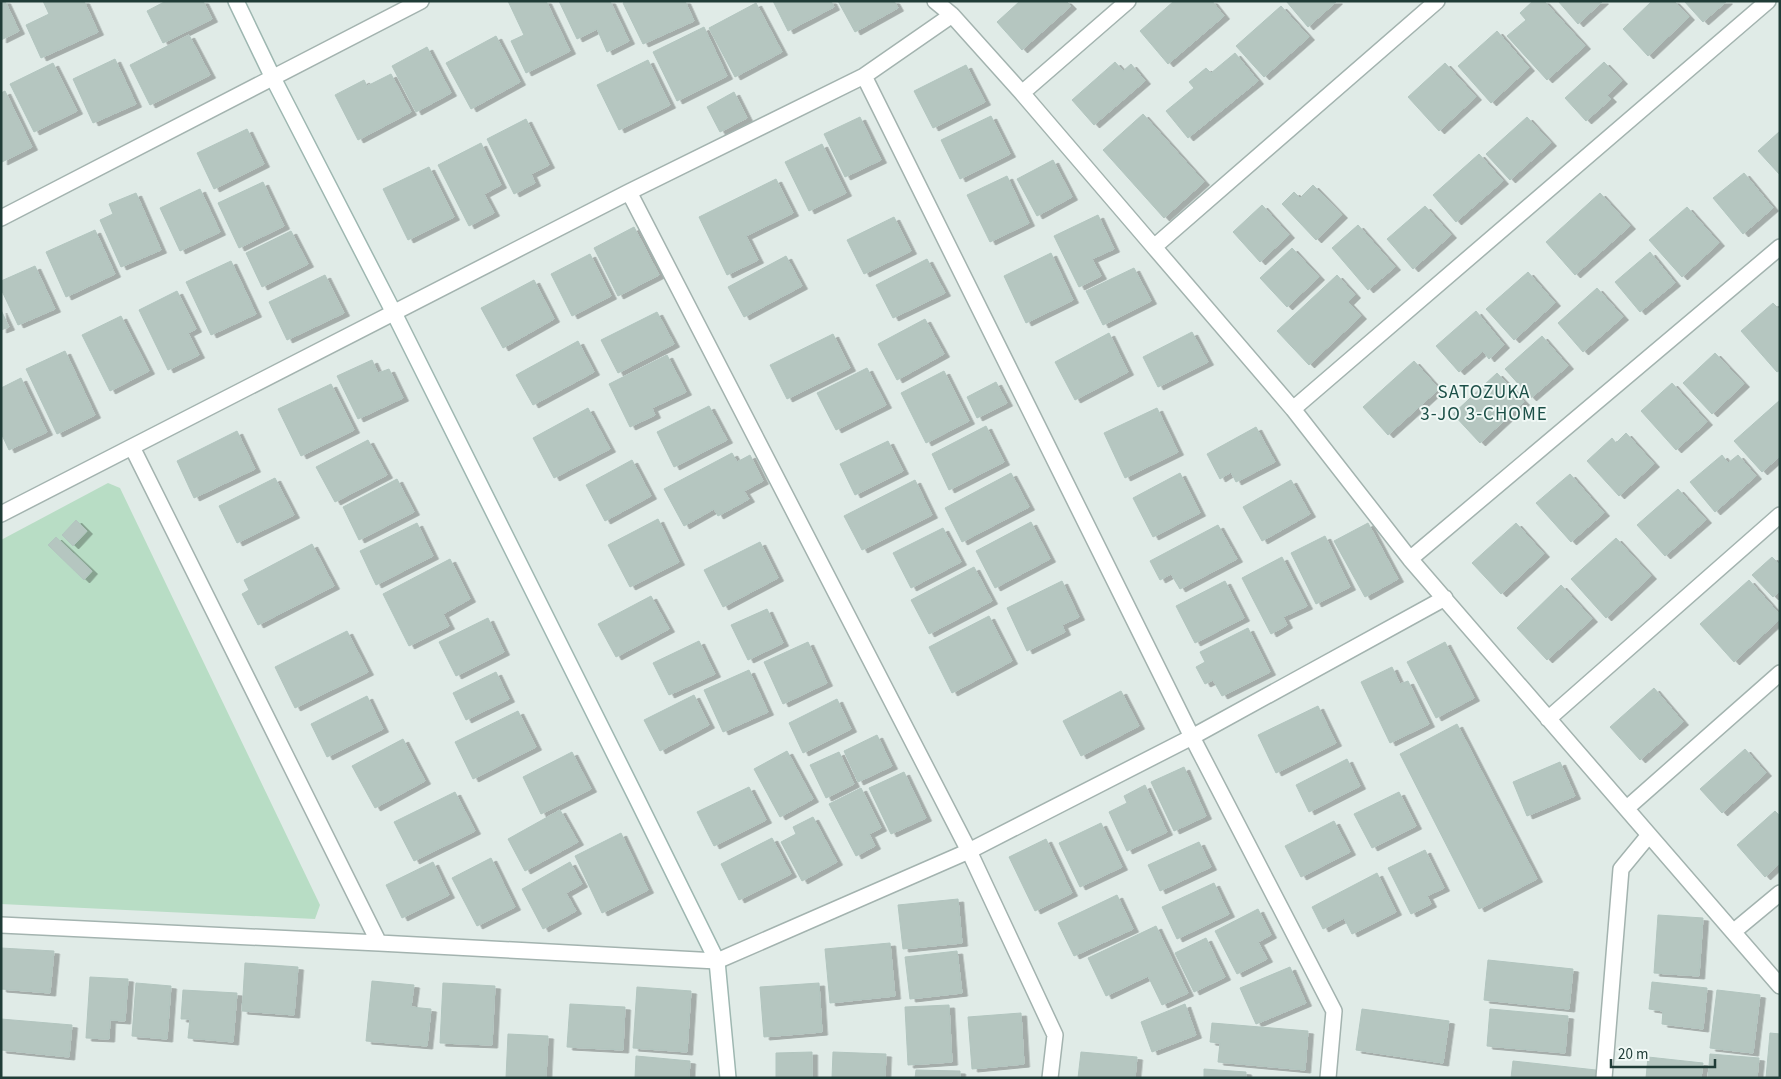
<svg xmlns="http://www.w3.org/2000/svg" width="1781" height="1079" font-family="'Source Sans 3',sans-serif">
	<defs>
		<filter id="shadow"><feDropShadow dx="5.5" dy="3" stdDeviation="0" flood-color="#0004"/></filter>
	</defs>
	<rect width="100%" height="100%" fill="#e0ebe7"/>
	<!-- green -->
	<path fill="#b8ddc5" d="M108 483 120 488 320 905 315 919 1 904V540Z"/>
	<!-- building -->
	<path fill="#b5c6c0" stroke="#b2c5bf" filter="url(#shadow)" d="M1 1H5L19 31 1 40Z
		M43 1H84L98 32 41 58 26 25 49 14Z
		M166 1H203L212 19 163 43 147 11Z
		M508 1H546L570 51 526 73 511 41 524 35Z
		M559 1H610L629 41 607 52 597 29 577 39Z
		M626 1H685L694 21 643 44 623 3Z
		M773 1H831L834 7 788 31Z
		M838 1H894L898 8 855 32Z
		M1020 1H1066L1071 6 1022 50 997 22Z
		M1174 1H1212L1224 16 1168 64 1140 31Z
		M1286 1H1337L1308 27Z
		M1533 1H1544L1585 46 1547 80 1507 36 1526 20 1520 13Z
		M1558 1H1603L1578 24Z
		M1652 1H1674L1689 17 1648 56 1623 29Z
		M1684 1H1727L1703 22Z
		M756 3 782 52 735 77 709 28Z
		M1281 6 1309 37 1264 77 1236 46Z
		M704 27 727 76 677 101 653 52Z
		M1497 31 1529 68 1491 103 1458 66Z
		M189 35 210 75 150 105 130 65Z
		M496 36 520 82 471 109 446 63Z
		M427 47 451 93 416 112 392 66Z
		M1235 53 1258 81 1188 138 1166 111 1194 88 1189 82 1206 68 1211 73Z
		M115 59 136 104 93 123 73 79Z
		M648 60 670 105 619 130 597 85Z
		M1115 62 1123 71 1131 64 1145 81 1094 125 1072 100Z
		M1604 62 1622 81 1607 95 1611 99 1586 121 1565 98Z
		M53 63 77 111 34 132 10 84Z
		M1445 63 1476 97 1439 131 1408 97Z
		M966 65 985 102 933 128 914 91Z
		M391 74 411 112 358 140 335 95 364 80 367 86Z
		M5 91 32 147 2 162 1 93Z
		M734 92 747 118 720 132 707 107Z
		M1143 114 1204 182 1164 218 1103 150Z
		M991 116 1010 154 960 179 941 140Z
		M860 117 881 160 845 177 824 134Z
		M1527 117 1551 143 1510 180 1486 154Z
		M526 119 549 165 531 174 535 183 514 194 487 139Z
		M247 129 264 164 214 189 197 153Z
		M1780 131V175L1758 151Z
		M481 143 501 185 484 194 494 213 469 226 438 165Z
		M822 144 846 193 809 211 785 162Z
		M1479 154 1503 181 1456 222 1433 195Z
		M1053 160 1072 197 1037 216 1017 179Z
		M429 167 454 217 408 240 383 189Z
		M1744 173 1773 208 1743 234 1713 198Z
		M1007 176 1029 223 990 242 967 195Z
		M776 179 793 213 746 236 758 260 727 275 699 217Z
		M263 182 284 226 239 248 218 203Z
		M1313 185 1342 215 1316 240 1282 204 1294 192 1300 198Z
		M200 189 220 232 180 251 160 208Z
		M136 193 161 250 121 267 100 220 113 214 109 204Z
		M1600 193 1630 226 1575 275 1546 242Z
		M1262 205 1289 235 1260 262 1233 232Z
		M1425 206 1451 235 1413 269 1387 239Z
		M1687 207 1719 243 1682 277 1649 240Z
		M1098 215 1114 249 1092 259 1101 276 1079 287 1054 236Z
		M894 217 911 251 864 274 847 240Z
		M1358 225 1395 267 1368 290 1332 248Z
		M634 227 659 275 618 296 594 248Z
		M95 230 115 274 66 297 46 252Z
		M291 231 308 264 262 287 246 253Z
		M1292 248 1319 277 1287 307 1260 278Z
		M1650 252 1675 283 1640 312 1615 282Z
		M1051 253 1073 300 1026 323 1004 276Z
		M590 254 611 296 572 316 551 274Z
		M786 256 802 286 744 317 728 287Z
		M927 259 945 293 893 318 876 285Z
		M231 261 256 314 211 335 186 282Z
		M35 266 55 309 18 325 1 289V281Z
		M1134 268 1151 301 1103 325 1086 291Z
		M1528 272 1555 303 1514 340 1486 309Z
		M325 275 344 313 287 340 269 302Z
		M1337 275 1355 295 1348 302 1361 316 1309 365 1277 331Z
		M534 280 554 319 503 348 481 308Z
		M1597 288 1623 317 1583 352 1558 323Z
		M177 291 196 329 188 333 199 355 168 370 139 310Z
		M1773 303 1780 310V370L1777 372 1741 331Z
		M1 310 9 327 1 330Z
		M1476 311 1504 345 1489 359 1483 351 1459 372 1436 346Z
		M657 312 674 344 618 373 601 340Z
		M121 316 149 371 110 391 82 335Z
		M925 319 944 354 897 380 878 344Z
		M1192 332 1208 362 1158 387 1143 357Z
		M1109 333 1128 372 1075 400 1055 362Z
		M833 334 850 368 787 399 770 365Z
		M1542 336 1568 366 1531 398 1505 369Z
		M578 341 594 372 533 405 516 375Z
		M65 351 95 415 57 434 26 369Z
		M1715 353 1744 384 1712 414 1683 383Z
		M667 355 686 392 652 408 655 415 630 427 609 384Z
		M372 360 378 373 389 369 403 398 358 419 337 376Z
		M1414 361 1439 389 1388 435 1363 407Z
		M867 368 886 405 836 430 817 393Z
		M944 371 969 421 926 443 901 393Z
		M1497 373 1524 402 1480 443 1453 414Z
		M21 378 47 432 9 450 1 433V388Z
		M996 382 1007 403 977 418 967 397Z
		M1672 383 1707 422 1676 450 1641 411Z
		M331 384 354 430 301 456 278 409Z
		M1780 400V456L1762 472 1734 441Z
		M709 406 727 440 674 467 657 432Z
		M588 408 610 449 554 478 533 438Z
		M1157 408 1178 452 1125 478 1104 433Z
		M986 426 1004 462 949 490 932 454Z
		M1256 427 1275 462 1236 482 1231 472 1220 479 1207 454Z
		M237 431 255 469 194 498 177 461Z
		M1626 433 1654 464 1619 496 1587 461 1612 438 1616 443Z
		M368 440 387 475 335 502 316 467Z
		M888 441 903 471 855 495 840 464Z
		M732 453 737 462 750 455 763 481 744 491 749 499 718 516 714 509 684 526 664 489Z
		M1722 455 1728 463 1738 455 1756 476 1715 512 1690 482Z
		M632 460 651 496 605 521 586 485Z
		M1011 473 1029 507 962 542 945 508Z
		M1180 473 1200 513 1153 537 1133 498Z
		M1570 474 1604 513 1571 542 1536 503Z
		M275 478 294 515 237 543 219 506Z
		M397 479 414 512 359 540 343 507Z
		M915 480 932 515 862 550 844 516Z
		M1291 480 1310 514 1262 541 1243 507Z
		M1678 489 1706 520 1665 556 1637 525Z
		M658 519 679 562 630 587 608 545Z
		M76 520 87 531 73 546 62 535Z
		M1031 522 1050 559 995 588 976 551Z
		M417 523 433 556 376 585 360 551Z
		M1368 523 1398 579 1365 597 1334 541Z
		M1516 523 1544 554 1501 594 1472 563Z
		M1218 525 1237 559 1180 589 1171 574 1160 580 1150 561Z
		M943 528 961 562 911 588 893 553Z
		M1325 536 1350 587 1316 604 1291 553Z
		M56 537 92 571 84 580 48 545Z
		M1616 538 1651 576 1606 618 1571 579Z
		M760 542 778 578 723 607 704 570Z
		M312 544 334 586 258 625 242 594 249 590 244 580Z
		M1282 557 1307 606 1283 617 1287 625 1271 634 1242 578Z
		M1772 557 1780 565V591L1773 597 1752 575Z
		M450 559 470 599 443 614 449 626 409 646 383 594Z
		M974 567 992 601 929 634 911 600Z
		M1749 580 1780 615V619L1734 662 1700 624Z
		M1062 581 1079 617 1062 625 1065 632 1027 651 1007 608Z
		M1225 581 1244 618 1195 643 1176 606Z
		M1561 585 1592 619 1547 660 1517 628Z
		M651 596 669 629 616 657 598 624Z
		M767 609 783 643 748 660 731 625Z
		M989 616 1012 661 952 693 929 647Z
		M488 618 504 652 456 676 439 642Z
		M1248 628 1270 672 1222 696 1213 680 1205 684 1196 667 1205 662 1200 652Z
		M347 631 368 672 295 708 275 667Z
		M699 641 715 674 669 695 653 663Z
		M808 642 827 683 783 704 764 662Z
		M1445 642 1474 698 1436 718 1407 662Z
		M1392 667 1400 684 1408 681 1429 724 1390 743 1361 682Z
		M749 670 768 712 723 732 704 690Z
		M496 672 509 699 466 720 453 693Z
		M1654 688 1683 722 1640 760 1610 727Z
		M1121 691 1139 726 1081 756 1063 721Z
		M694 695 709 725 660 751 644 720Z
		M367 696 383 729 327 757 311 724Z
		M837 699 851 729 803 753 789 723Z
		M1318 706 1336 743 1276 773 1258 735Z
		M518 711 536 747 473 779 455 742Z
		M1457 724 1537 879 1479 909 1400 754Z
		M877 735 892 766 858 782 844 751Z
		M403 739 425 781 375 808 352 766Z
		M1745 749 1766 773 1722 813 1700 789Z
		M787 751 813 799 780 817 754 769Z
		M572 752 591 789 541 814 523 777Z
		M839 752 854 784 826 798 810 765Z
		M1347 759 1360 786 1309 812 1296 785Z
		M1560 762 1575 796 1527 816 1513 782Z
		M1184 767 1206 816 1174 831 1151 782Z
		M904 772 926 818 891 834 869 788Z
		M1145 785 1167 832 1127 851 1109 812 1127 803 1124 796Z
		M749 787 766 820 714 846 697 812Z
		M861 788 881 828 869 834 875 846 856 856 829 804Z
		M455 792 475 831 414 861 394 822Z
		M1399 792 1416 826 1372 848 1354 814Z
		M560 810 578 842 525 871 508 839Z
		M1775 811 1780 816V863L1765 877 1737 845Z
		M813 817 837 862 802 881 781 842 796 834 793 827Z
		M1334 821 1350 852 1301 877 1285 846Z
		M1101 823 1122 867 1080 887 1059 843Z
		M621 833 648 890 602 913 575 856Z
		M772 838 791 874 739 900 721 864Z
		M1046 839 1072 893 1035 911 1009 857Z
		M1199 842 1211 867 1160 891 1148 865Z
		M1425 850 1444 888 1427 896 1431 904 1411 914 1388 868Z
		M491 858 515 907 477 926 452 878Z
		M433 862 449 895 402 918 386 885Z
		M570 862 582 884 566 893 576 911 543 929 522 889Z
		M1377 873 1396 912 1352 934 1344 918 1323 929 1312 907Z
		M1214 883 1229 914 1177 939 1162 907Z
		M1117 895 1133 929 1074 956 1058 923Z
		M958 899 962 943 903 949 898 905Z
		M1258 909 1271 935 1258 942 1267 959 1237 974 1215 931Z
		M1658 915 1703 918 1699 976 1654 973Z
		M1156 926 1188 993 1162 1005 1148 976 1106 996 1088 958Z
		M1206 938 1225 977 1194 992 1175 953Z
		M890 943 895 996 830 1003 825 949Z
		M1 948 54 951 50 993 1 989Z
		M957 951 962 993 910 999 905 957Z
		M1488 960 1573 969 1569 1009 1484 1000Z
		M245 963 298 967 294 1015 242 1011Z
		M1290 967 1306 1003 1256 1024 1240 988Z
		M90 977 128 979 125 1021 110 1020 109 1039 86 1038Z
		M372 981 414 985 411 1007 431 1009 427 1046 366 1041Z
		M1652 982 1707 988 1703 1029 1662 1024 1663 1011 1649 1009Z
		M136 983 171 986 167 1039 132 1036Z
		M443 983 495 986 492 1045 440 1043Z
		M819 983 822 1032 764 1037 760 987Z
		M637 987 691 991 687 1052 633 1048Z
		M183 990 237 993 233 1042 188 1038 190 1019H181Z
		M1717 990 1760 995 1753 1053 1710 1048Z
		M570 1004 625 1007 623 1050 567 1047Z
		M1185 1004 1196 1035 1152 1052 1141 1022Z
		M949 1005 952 1062 908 1065 905 1007Z
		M1362 1009 1449 1021 1443 1063 1356 1050Z
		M1490 1009 1568 1016 1565 1053 1487 1046Z
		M1021 1013 1024 1064 972 1069 968 1017Z
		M1 1019 72 1025 69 1057 1 1050Z
		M1212 1023 1308 1031 1305 1070 1218 1062 1220 1043 1210 1042Z
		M1770 1033 1780 1034V1078H1766Z
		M508 1034 548 1036 546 1078H506Z
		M812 1052V1078H776V1053Z
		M833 1052 886 1054 885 1078H832Z
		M1081 1052 1137 1057 1135 1078H1078Z
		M1710 1054 1759 1058 1757 1078H1708Z
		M636 1056 690 1061 689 1078H635Z
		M1648 1057 1703 1063 1701 1078H1646Z
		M1513 1061 1596 1070 1595 1078H1511Z
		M1204 1069 1246 1072V1078H1204Z
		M916 1070 960 1071V1078H915Z"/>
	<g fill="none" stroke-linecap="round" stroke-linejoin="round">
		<defs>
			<path id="street" d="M935 1 952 15 1022 93 1154 247 1293 409 1410 559 1780 986
				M864 76 1192 737 1334 1011 1328 1078
				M1022 93 1128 1
				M629 192 969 851 1055 1035 1050 1078
				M1 218 421 1
				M1154 247 1437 1
				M1293 409 1768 1
				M132 447 379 943
				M1 514 629 192 864 76 952 15
				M1410 559 1780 247
				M1548 719 1780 515
				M1627 808 1780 673
				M1 925 379 943 717 961 969 851 1192 737 1445 598
				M1733 932 1780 893
				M1604 1078 1621 869 1649 835"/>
			<path id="secondary" d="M236 1 273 78 394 313 635 795 717 961 728 1078"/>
		</defs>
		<!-- street casing -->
		<use href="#street" stroke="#a3b3af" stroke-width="18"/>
		<!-- secondary casing -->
		<use href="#secondary" stroke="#9eb7b1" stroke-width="18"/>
		<!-- street -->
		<use href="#street" stroke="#fff" stroke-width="15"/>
		<!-- secondary -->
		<use href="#secondary" stroke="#fff" stroke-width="15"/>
	</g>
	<g text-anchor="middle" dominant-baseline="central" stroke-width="4" stroke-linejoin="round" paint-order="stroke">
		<!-- neighbourhood labels -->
		<g font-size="19" letter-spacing="1" fill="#1b4f47" stroke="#f0f8f5">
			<text x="1484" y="392">SATOZUKA<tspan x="1484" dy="22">3-JO 3-CHOME</tspan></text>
		</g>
	</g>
	<!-- border -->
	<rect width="1781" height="1079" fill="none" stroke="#203c37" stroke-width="5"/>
	<!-- scale -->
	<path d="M1611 1059v8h104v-8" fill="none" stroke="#203c37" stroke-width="2.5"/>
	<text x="1618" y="1059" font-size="15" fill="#203c37" stroke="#f0f8f5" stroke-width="4" paint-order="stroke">20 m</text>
</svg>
